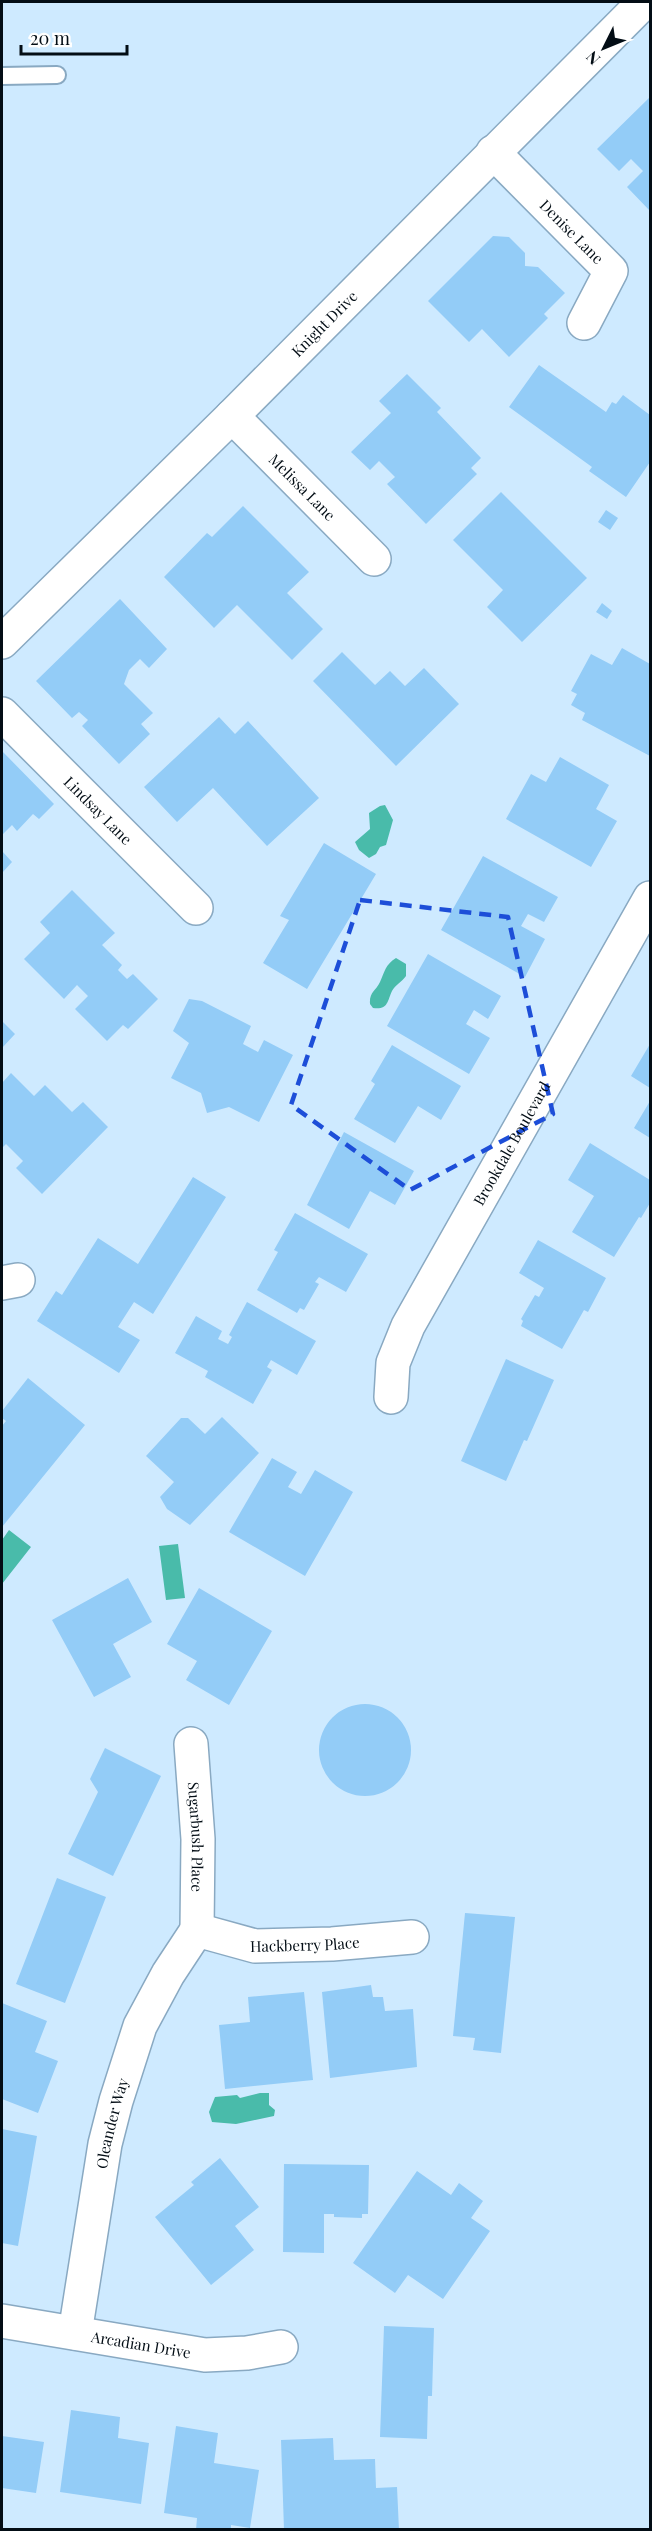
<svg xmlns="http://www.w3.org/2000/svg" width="652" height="2531" font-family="'Playfair Display',serif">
	<rect width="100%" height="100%" fill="#ceeaff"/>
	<!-- water -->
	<path fill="#49bbaa" d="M385 805 393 820 386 845 380 847 376 854 369 858 359 850 355 842 370 829 369 813 380 806Z
		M396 958 406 964V976C402 982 395 985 392 991 387 1002 388 1010 373 1008L370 1004C369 992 376 991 380 982 385 971 385 965 396 958Z
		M9 1530 31 1547 2 1584V1540Z
		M178 1544 185 1598 166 1600 159 1546Z
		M260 2093H269V2105L275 2110 274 2116 236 2124 212 2122 209 2112 215 2097 237 2095 240 2098Z"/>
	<!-- building -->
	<path fill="#93ccf7" d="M650 97V211L627 187 643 171 631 159 619 171 597 149Z
		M493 236 509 237 525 253V266L538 267 565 293 544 314 548 318 509 357 482 329 469 342 428 301Z
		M539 365 606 412 612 402 616 404 623 395 650 415V462L626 497 589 471 592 467 509 407Z
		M407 374 441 408 437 412 481 458 471 468 477 474 426 524 387 484 395 477 379 461 370 470 351 452 391 413 379 401Z
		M501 492 587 578 522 642 487 607 503 590 453 540Z
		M243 506 309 572 287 593 323 629 292 660 237 605 214 628 164 577 207 533 212 537Z
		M606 510 618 518 610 530 598 522Z
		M120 599 167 649 149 668 140 659 129 670 124 684 153 713 141 724 150 734 119 764 82 726 88 720 79 712 72 718 36 681Z
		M602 603 612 611 607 619 596 612Z
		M622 648 650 664V756L582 720 585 713 571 705 577 694 571 691 591 654 612 665Z
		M342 652 375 685 390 671 405 686 424 668 459 704 396 766 313 681Z
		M219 717 235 734 248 721 319 798 267 846 213 788 177 822 144 787Z
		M2 751 54 804 39 819 33 814 17 831 12 825 2 835Z
		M560 757 609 785 596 809 617 821 591 867 506 819 531 774 546 782Z
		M324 843 376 874 307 989 263 963 289 920 280 916Z
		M2 851 12 862 2 873Z
		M483 856 558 897 544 922 528 914 521 926 545 939 525 977 441 930Z
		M72 890 115 933 102 945 122 965 118 970 127 979 133 974 158 999 128 1029 123 1025 107 1041 75 1009 88 996 77 985 64 999 24 959 50 933 40 922Z
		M428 954 501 996 488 1019 474 1010 466 1024 490 1038 469 1074 387 1026Z
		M189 999 202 1001 251 1026 243 1044 258 1052 264 1040 293 1055 259 1122 229 1107 207 1113 201 1093 171 1078 189 1043 173 1031Z
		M2 1021 15 1034 2 1048Z
		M650 1044V1088L631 1076Z
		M392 1045 461 1086 441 1120 418 1106 395 1143 354 1119 375 1084 371 1081Z
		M11 1073 34 1096 45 1085 72 1112 83 1102 108 1127 42 1194 16 1168 23 1161 6 1144 2 1148V1083Z
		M650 1101V1138L634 1128Z
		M344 1132 414 1171 395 1205 370 1191 349 1229 307 1205Z
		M590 1143 650 1180V1203L641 1218 639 1217 614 1257 572 1232 594 1196 568 1180Z
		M193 1177 226 1197 153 1314 134 1302 118 1327 140 1340 119 1373 37 1321 56 1291 62 1295 98 1238 138 1264Z
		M295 1213 368 1254 346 1292 319 1277 315 1282 319 1284 304 1310 300 1308 297 1313 257 1290 278 1252 274 1250Z
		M538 1240 606 1278 588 1312 584 1310 562 1349 521 1326 523 1321 521 1319 535 1295 539 1297 544 1288 519 1273Z
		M247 1302 316 1341 297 1375 271 1360 267 1367 272 1370 253 1404 205 1377 208 1371 175 1353 196 1316 222 1331 218 1339 228 1344 232 1337 229 1335Z
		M506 1359 554 1380 527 1441 524 1440 506 1481 461 1461Z
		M28 1378 85 1425 2 1527V1426L6 1421 2 1418V1411Z
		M222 1417 259 1453 190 1525 167 1509 160 1497 174 1482 146 1456 181 1418H188L205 1434Z
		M272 1458 297 1472 288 1487 301 1494 315 1470 353 1492 305 1576 229 1532Z
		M128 1578 152 1622 113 1644 131 1677 94 1697 52 1620Z
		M199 1588 272 1631 229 1705 186 1680 197 1661 167 1644Z
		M319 1750a46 46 0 1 1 92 0a46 46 0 1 1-92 0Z
		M105 1748 161 1776 113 1876 68 1854 98 1792 90 1779Z
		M57 1878 106 1897 65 2003 16 1984Z
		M465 1913 515 1917 501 2053 473 2050 475 2038 453 2036Z
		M371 1985 373 1997H383L385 2011 413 2009 417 2067 330 2078 322 1992Z
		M304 1992 313 2080 225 2089 219 2025 250 2022 248 1997Z
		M2 2003 47 2021 35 2052 58 2061 38 2113 2 2099Z
		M2 2129 37 2136 18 2246 2 2243Z
		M220 2158 259 2207 235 2226 254 2250 211 2285 155 2217 194 2185 191 2182Z
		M284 2164 369 2165 368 2214H362V2218L334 2217V2214H324V2253L283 2252Z
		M417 2171 451 2195 459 2183 483 2201 471 2218 490 2231 443 2299 408 2275 395 2293 353 2263Z
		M384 2326 434 2328 432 2396H428L427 2439 380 2437Z
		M71 2410 120 2417 118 2438 149 2443 141 2504 60 2492Z
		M176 2426 218 2433 214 2463 259 2470 250 2528 231 2525V2530H196L197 2518 164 2513Z
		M2 2436 44 2442 36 2493 2 2488Z
		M333 2438 334 2460 375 2459 376 2488 397 2487 399 2530H284L281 2440Z"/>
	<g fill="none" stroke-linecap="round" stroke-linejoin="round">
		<defs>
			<path id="lane" d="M2 76 57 75"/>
			<g id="street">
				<path id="s1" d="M493 152 611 271 584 323"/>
				<path id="s2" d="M232 416 374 559"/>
				<path id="s3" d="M2 642 232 416 644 2"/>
				<path id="s4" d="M2 714 196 908"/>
				<path d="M2 1283 18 1280"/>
				<path id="s5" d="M391 1397 393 1363 408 1326 650 898"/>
				<path id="s6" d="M191 1744 198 1839 197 1930"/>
				<path id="s7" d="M197 1930 255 1946 332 1944 412 1937"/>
				<path id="s8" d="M2 2321 205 2355 247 2353 281 2347"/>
				<path id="s9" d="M75 2333 105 2144 116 2101 140 2026 168 1974 197 1930"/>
			</g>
		</defs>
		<!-- lane casing -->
		<use href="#lane" stroke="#89a9c2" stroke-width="20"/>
		<!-- street casing -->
		<use href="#street" stroke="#89a9c2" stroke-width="36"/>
		<!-- lane -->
		<use href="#lane" stroke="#fff" stroke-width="16"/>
		<!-- street -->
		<use href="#street" stroke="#fff" stroke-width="33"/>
	</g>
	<!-- marked area -->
	<path fill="none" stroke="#1d4ed8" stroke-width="4.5" stroke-dasharray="12 8" stroke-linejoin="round" d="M360 900 508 917 553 1114 410 1190 291 1105Z"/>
	<g text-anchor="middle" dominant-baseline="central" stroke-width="4.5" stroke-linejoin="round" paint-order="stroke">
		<!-- street labels -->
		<g font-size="15" fill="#030d15" stroke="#fff">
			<text stroke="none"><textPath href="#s1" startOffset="112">Denise Lane</textPath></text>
			<text stroke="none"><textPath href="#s3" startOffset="453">Knight Drive</textPath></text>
			<text stroke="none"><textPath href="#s2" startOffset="100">Melissa Lane</textPath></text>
			<text stroke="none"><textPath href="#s4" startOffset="136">Lindsay Lane</textPath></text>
			<text stroke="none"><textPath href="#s5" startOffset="284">Brookdale Boulevard</textPath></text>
			<text stroke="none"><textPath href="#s6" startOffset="93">Sugarbush Place</textPath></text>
			<text stroke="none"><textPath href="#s7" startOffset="110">Hackberry Place</textPath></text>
			<text stroke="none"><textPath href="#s9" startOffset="213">Oleander Way</textPath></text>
			<text stroke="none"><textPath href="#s8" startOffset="141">Arcadian Drive</textPath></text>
		</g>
	</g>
	<!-- border -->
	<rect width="652" height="2531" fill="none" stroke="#030d15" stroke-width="6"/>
	<!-- north arrow -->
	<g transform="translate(604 48) rotate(227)" stroke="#ffffff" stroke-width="4.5" paint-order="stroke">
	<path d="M0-4.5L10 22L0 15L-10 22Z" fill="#030d15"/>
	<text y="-9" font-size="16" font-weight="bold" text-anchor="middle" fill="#030d15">N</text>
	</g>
	<!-- scale -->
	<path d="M21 45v9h106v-9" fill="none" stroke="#030d15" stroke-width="3"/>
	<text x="30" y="45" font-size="18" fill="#030d15" stroke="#ffffff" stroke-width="4.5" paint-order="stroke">20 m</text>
</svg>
